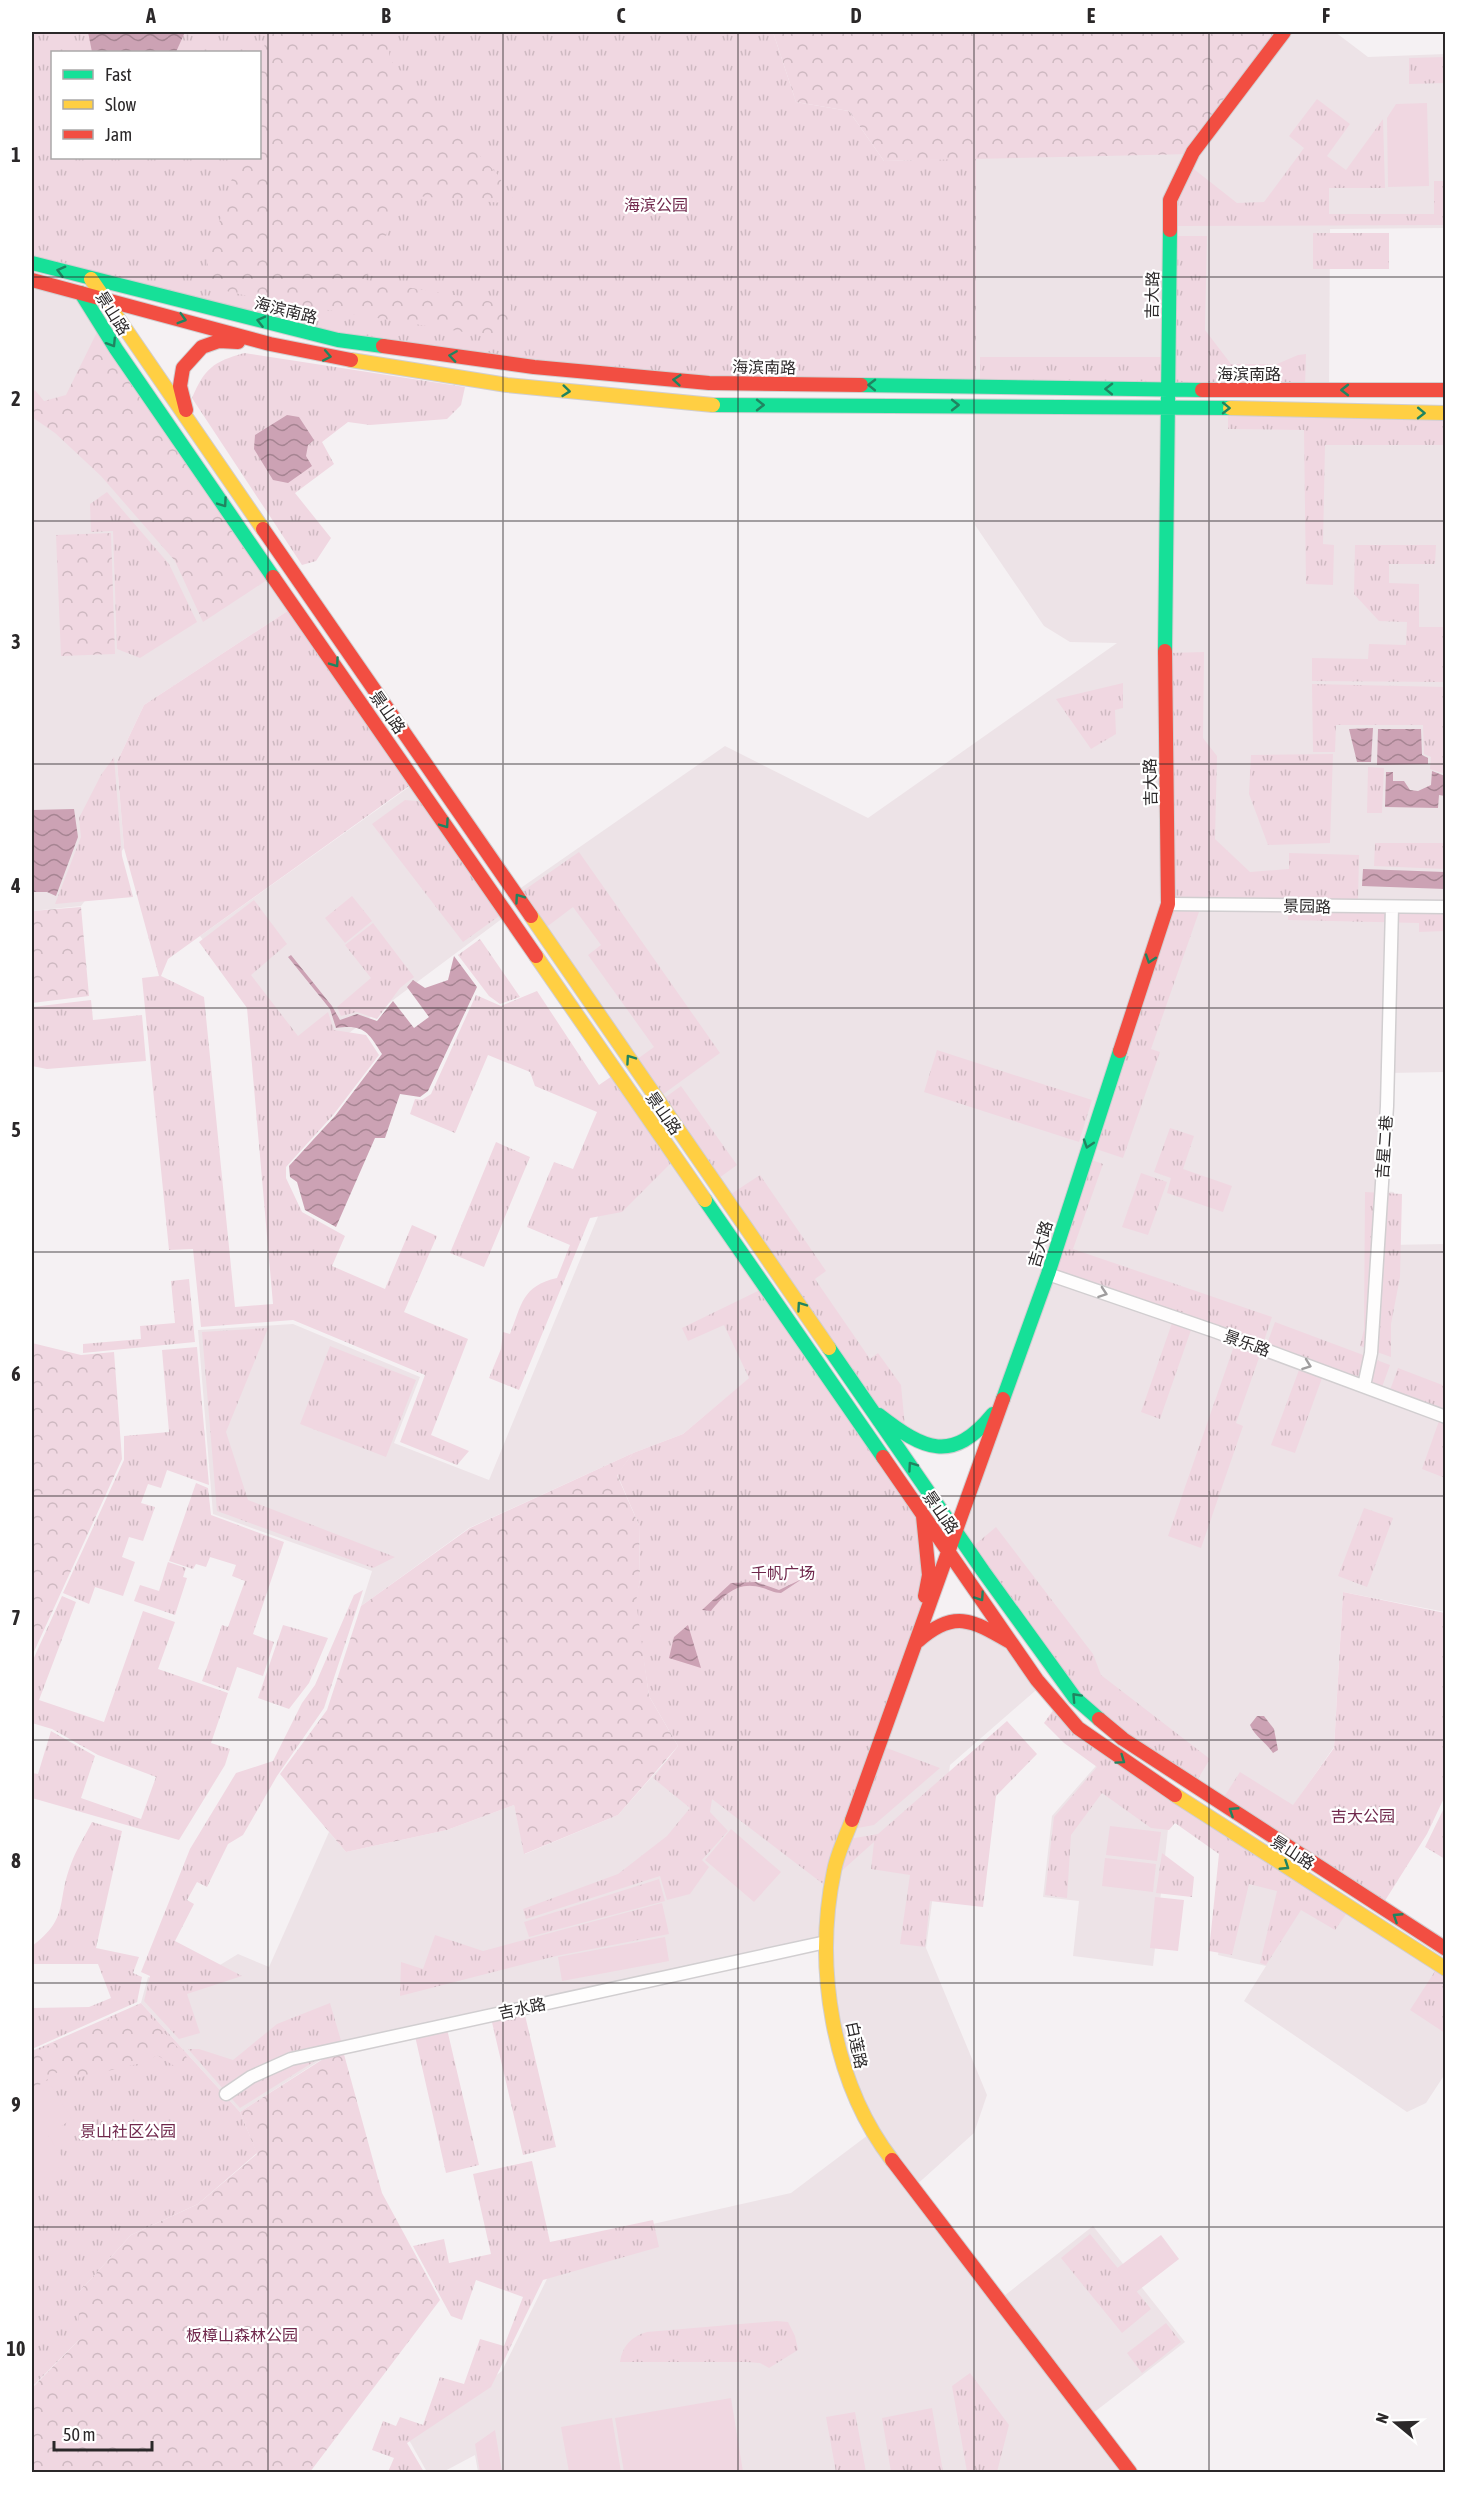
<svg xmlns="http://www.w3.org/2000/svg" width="1477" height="2504" font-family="'Asap Condensed','Noto Sans SC',sans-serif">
	<defs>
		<pattern id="grass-tufts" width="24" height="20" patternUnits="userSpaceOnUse" patternTransform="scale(1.5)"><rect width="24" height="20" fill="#f0d7e1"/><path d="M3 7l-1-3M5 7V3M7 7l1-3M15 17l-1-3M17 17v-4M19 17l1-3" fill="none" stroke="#ceb9c1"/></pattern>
		<pattern id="forest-crowns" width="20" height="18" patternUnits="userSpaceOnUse" patternTransform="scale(1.5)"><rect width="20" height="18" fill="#f0d7e1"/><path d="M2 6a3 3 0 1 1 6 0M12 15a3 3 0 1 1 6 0" fill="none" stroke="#ceb9c1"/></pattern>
		<pattern id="water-waves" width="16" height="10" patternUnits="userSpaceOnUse" patternTransform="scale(1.5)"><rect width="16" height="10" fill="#cca2b4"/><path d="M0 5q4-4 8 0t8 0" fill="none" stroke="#a68492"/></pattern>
	</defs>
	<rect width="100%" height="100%" fill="#f5f1f3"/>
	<!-- built -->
	<path fill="#ede3e7" d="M1281 32H1335L1368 57 1445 54V228L1330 229 1329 390 976 387V157L1191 153Z
		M32 280 81 293 295 606 144 705 117 762 124 848 81 906 32 911Z
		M975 406 1445 413V1072L1388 1073 1382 1191 1394 1192 1389 1245 1445 1244V1612L1343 1592 1334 1747 1272 1836 1123 1738 957 1532 1004 1399 972 1437 941 1447 895 1428 515 892 725 746 868 818 1117 643 1070 642 1044 626 975 525Z
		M416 782 507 915 302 1068 200 936Z
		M642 1110 798 1337 683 1434 633 1453 469 1528 361 1606 372 1571 213 1514 198 1330 293 1324 420 1377 394 1443 489 1480Z
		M940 1624 981 1625 1042 1685 950 1765 926 1948 987 2095 974 2133 913 2188 999 2300 1093 2226 1185 2342 1088 2417 1130 2472H478L475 2455 443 2472H427L409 2440 502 2371 564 2244 791 2193 872 2132 849 2083 826 1942 342 2046 240 2112 141 2003 148 1977 179 1990 238 1954 269 1967 329 1832 346 1852 447 1830 514 1805 525 1854 618 1815 665 1762 917 1642Z
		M1109 1751 1168 1829 1153 1966 1073 1956 1079 1901 1043 1897 1052 1816Z
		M1236 1835 1445 1970V2074L1426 2103 1407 2112 1244 2001 1266 1966 1218 1955Z"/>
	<!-- grass -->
	<path fill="url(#grass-tufts)" fill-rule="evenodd" d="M32 32H773L796 102 849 111 884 161 976 158V387L709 382 337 339 32 263ZM52 52H260V158H52Z
		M1445 57V83L1409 84V58Z
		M1317 99 1350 124 1327 156 1346 170 1383 119 1385 188H1329V214H1434V181H1445V225L1175 226V199L1190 166 1237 203 1264 202 1304 148 1289 136Z
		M1313 233H1389V269H1313Z
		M1172 236H1207L1205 330 1231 364H1277L1298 355 1306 354 1305 387 1171 386Z
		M244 353 465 387 461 405 447 419 370 425 348 422 322 442 334 464 295 493 331 538 316 561 302 565 192 398C205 368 213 362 244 353Z
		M980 357H1164V383L980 382Z
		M1228 411 1445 416V445H1325L1323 544 1334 545 1333 585 1306 584 1304 430 1228 429Z
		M107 492 169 564 197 622 140 658 117 649 113 531 91 532 90 504Z
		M1355 545H1436L1435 564H1389V583L1419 584V627H1443V605H1445V682L1312 681V658L1368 659 1369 644 1406 645 1407 622 1379 621 1354 594Z
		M295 606 416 781 168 959 161 976 204 997 235 1307 273 1304 247 1008 199 942 254 900 287 944 251 975 298 1036 328 1012 334 1030 366 1035 379 1055 334 1114 286 1167V1178L302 1212 345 1236 332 1266 385 1289 412 1225 437 1236 404 1312 468 1339 431 1435 469 1451 457 1465 400 1442 425 1375 293 1320 201 1327 193 1249 169 1250 142 978 159 976 124 848 117 762 144 705Z
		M1204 652 1203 738 1217 756 1215 839 1250 872 1289 869V853L1359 855 1358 902 1172 900 1169 653Z
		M1123 683V708L1115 710 1116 734 1091 749 1056 699Z
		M1312 684 1445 687V774L1430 769 1431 757 1424 754 1423 725H1336L1335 752H1313Z
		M1333 754 1330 843 1268 845 1249 794 1251 755Z
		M114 757 122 856 133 897 55 904 81 837 79 818 101 775Z
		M1368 767 1384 768 1382 813H1367Z
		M405 800 426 802 502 914 463 942 372 824Z
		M1375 843H1445V869L1374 866Z
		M579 852 720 1053 662 1095 636 1060 654 1047 588 955 601 945 573 907 544 929 520 893Z
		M352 896 372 921 345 943 325 918Z
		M1171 908 1200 909 1151 1049 1160 1052 1123 1158 1093 1148Z
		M1289 908 1445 910V931L1419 932V923L1288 920Z
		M373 923 414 977 400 988 377 1019 357 1012 341 1016 337 1007 371 978 345 945Z
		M480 939 520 997 500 1004 489 996 458 955Z
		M537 991 599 1085 615 1074 673 1161 622 1212 590 1218 519 1390 489 1378 501 1349 503 1332 510 1334C522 1304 522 1286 557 1278L570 1245 527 1227 554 1162 573 1169 597 1112 535 1086 530 1072 488 1055 455 1133 410 1114 415 1099 422 1100 431 1094 476 995 501 1006Z
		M91 1000 93 1020 142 1015 146 1061 47 1069 32 1066V1007Z
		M937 1050 1092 1100 1079 1142 924 1092Z
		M681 1086 737 1165 719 1178 663 1099Z
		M1170 1128 1194 1136 1183 1169 1232 1186 1223 1212 1167 1193 1171 1178 1154 1172Z
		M496 1142 530 1157 484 1267 450 1253Z
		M1089 1159 1103 1164 1073 1249 1272 1317 1263 1344 1053 1271Z
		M1141 1173 1167 1182 1148 1235 1122 1227Z
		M760 1175 826 1271 815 1279 870 1359 878 1353 901 1385 905 1427 875 1407 728 1196Z
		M1365 1192 1402 1194 1400 1277 1391 1324V1357L1360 1346 1364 1329Z
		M189 1279 195 1342 83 1353V1344L141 1339 140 1326 175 1323 171 1281Z
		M762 1289 919 1512 928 1577 917 1642 831 1890 712 1799 710 1812 728 1831 702 1860 709 1867 690 1894 667 1900 660 1876 526 1919 523 1909 618 1874 667 1836 690 1808 653 1778 678 1746 649 1696 635 1601 640 1580 639 1525 617 1474 633 1453 683 1434 749 1378 724 1325 688 1341 682 1328Z
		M1275 1322 1390 1365 1382 1387 1267 1344Z
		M1172 1323 1191 1330 1160 1419 1141 1412Z
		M268 1328 226 1432 248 1500 395 1557 373 1568 217 1511 202 1332Z
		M330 1346 416 1380 386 1457 300 1424Z
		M1234 1346 1260 1355 1236 1423 1243 1426 1201 1548 1168 1536Z
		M197 1347 209 1485 167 1470 161 1488 148 1484 141 1503 155 1507 143 1541 129 1537 122 1557 135 1562 123 1596 95 1587 89 1604 63 1593 124 1460V1436L169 1432 162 1350Z
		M1398 1368 1445 1386V1414L1389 1393Z
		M1299 1370 1322 1378 1295 1453 1271 1445Z
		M1439 1421 1445 1424V1478L1422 1469Z
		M196 1483 208 1488 211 1515 284 1542 253 1634 274 1642 263 1676 237 1667 229 1691 202 1681 222 1625 228 1627 245 1581 232 1576 236 1565 210 1557 206 1567 196 1564 193 1569 169 1561Z
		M1364 1508 1393 1518 1367 1587 1338 1576Z
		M996 1527 1093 1654 1101 1675 1210 1759 1196 1782 1076 1695 970 1549Z
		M168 1562 186 1568 183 1577 187 1578 175 1615 134 1601 140 1585 159 1591Z
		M363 1590 324 1708 277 1776 243 1835 228 1844 207 1887 197 1882 187 1900 194 1904 175 1941 242 1976 187 1994 200 2033 179 2039 144 2001 150 1976 141 1972 190 1849 236 1773 273 1761 302 1703 315 1685 354 1595Z
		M1343 1592 1445 1613V1796L1427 1834 1381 1907 1222 1800 1240 1772 1293 1805 1334 1748Z
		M62 1596 76 1602 39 1700 104 1722 143 1611 175 1622 158 1669 228 1693 211 1743 230 1749 225 1765 179 1840 32 1798V1773L38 1774 51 1731 95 1756 81 1798 141 1819 156 1777 98 1755 52 1729 32 1723V1662Z
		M283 1625 328 1638 309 1683 289 1709 258 1698Z
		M1057 1705 1349 1910 1335 1930 1301 1910 1266 1965 1260 1963 1277 1891 1249 1884 1232 1955 1209 1951 1219 1854 1175 1823 1169 1830 1151 1828 1102 1793 1071 1835 1067 1898 1045 1895 1054 1817 1097 1767 1064 1743 1044 1723Z
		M1007 1721 1037 1754 996 1796 983 1907 930 1901 925 1947 900 1944 910 1875 871 1869 874 1842 837 1875 849 1839 878 1834Z
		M884 1747 940 1768 874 1825 852 1829Z
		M1445 1806V1859L1425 1847Z
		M92 1822 122 1831 96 1948 139 1957 133 1973 142 1977 137 2002 32 2049V2008L89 2007 111 1998 98 1964H32V1946C70 1918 56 1902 71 1864 76 1850 85 1836 92 1822Z
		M1162 1853 1194 1877 1192 1897 1156 1893Z
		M659 1879 665 1901 529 1937 524 1922Z
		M662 1903 669 1934 556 1956 400 1996 401 1962 423 1969 435 1935 483 1951Z
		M1437 1968 1445 1974V2033L1410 2010Z
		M141 2003 240 2112 257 2153 198 2204 131 2235 79 2292V2340L32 2387V2051Z
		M330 2003 342 2044 240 2108 188 2049H199L233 2060 277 2024Z
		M524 2011 556 2147 523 2155 491 2018Z
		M447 2029 479 2165 446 2173 415 2036Z
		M532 2161 550 2242 653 2220 659 2247 543 2280 491 2387 407 2443 424 2472H388L394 2458 372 2450 383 2421 396 2426 400 2417 423 2425 440 2377 464 2384 480 2339 504 2346 523 2297 476 2280 462 2320 451 2316 413 2246 444 2239 449 2263 491 2254 473 2174Z
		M1090 2234 1151 2309 1122 2333 1061 2258Z
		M777 2321 788 2322 795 2336 798 2350 769 2368 760 2363 747 2362H620C622 2346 632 2336 647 2332Z
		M1166 2323 1181 2342 1142 2373 1127 2353Z
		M970 2373 1009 2425 997 2472H967L952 2386Z
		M932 2408 943 2472H891L882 2418Z
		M855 2412 866 2472H836L826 2417Z"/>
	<!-- forest -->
	<path fill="url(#forest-crowns)" d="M267 32H390L389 59 497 174 516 204 404 195 365 280 511 305 507 339 260 299 201 285 238 158H260V70Z
		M773 32H1280L1191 154 884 161 849 111 796 102Z
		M99 328 270 578 203 622 175 561 101 476 55 433 32 417V393L35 390 44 401 66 395Z
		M111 533 115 654 61 656 56 535Z
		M81 907 89 996 32 1003V911Z
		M32 1343 81 1355 114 1352 122 1459 32 1656Z
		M633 1453 617 1475 639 1525 640 1580 636 1601 649 1696 678 1746 618 1815 524 1854 514 1805 447 1830 346 1852 280 1774 327 1710 361 1606 470 1528Z
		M140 2006 192 2063 179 2069 157 2055 146 2062 77 2078 68 2065 32 2090V2053Z
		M342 2047 382 2193 440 2300 310 2472H32V2388L79 2340V2292L131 2235 198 2204 257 2154 240 2112Z"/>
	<!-- pitch -->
	<path fill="#f0d7e1" d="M1427 103 1429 186 1388 187 1387 118 1396 104Z
		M1110 1826 1161 1832 1157 1861 1106 1855Z
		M731 1829 781 1872 754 1902 705 1860Z
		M1105 1858 1156 1864 1153 1892 1102 1886Z
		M1155 1897 1184 1900 1178 1951 1150 1948Z
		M665 1937 669 1961 562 1981 558 1957Z
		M51 2086 72 2119 48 2135 66 2163 37 2182 32 2173V2099Z
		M1161 2235 1179 2259 1135 2293 1116 2269Z
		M731 2398 743 2472H624L615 2418Z
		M612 2418 621 2472H569L561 2427Z
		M495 2430 502 2472H480L475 2444Z"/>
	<!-- water -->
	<path fill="url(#water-waves)" d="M88 32H185L176 52H92Z
		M287 415 299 417 314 440 308 445 306 456 312 466 288 483 273 480 254 449 255 435Z
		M1373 728 1371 762H1357L1349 729Z
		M1378 729H1421L1422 755 1428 758V764L1377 765Z
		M1432 771 1445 776V796L1439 795 1438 808 1385 807 1386 772H1393V781H1404L1410 790 1418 791 1431 785Z
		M74 809 78 837 56 896 47 892H32V810Z
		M1363 869 1445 872V889L1362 886Z
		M291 955 332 1006 340 1020 357 1014 377 1021 393 1001 414 1028 429 1017 407 987 413 980 425 988 448 980 454 956 477 987 428 1091 420 1097 400 1094 385 1138H375L336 1227 305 1210 297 1182 290 1177 289 1166 335 1116 382 1054C368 1032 364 1024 336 1028L330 1009 288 957Z
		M802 1579 781 1593C774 1593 770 1590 763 1588 738 1580 725 1594 711 1611L702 1610 731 1583 756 1582 779 1590Z
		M688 1625 701 1668 669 1658 674 1637Z
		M1257 1716H1264L1274 1729 1278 1750 1273 1753C1266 1742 1255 1737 1250 1725Z"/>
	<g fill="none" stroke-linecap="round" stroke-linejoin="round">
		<defs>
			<path id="street" d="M1168 904 1446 907
				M1048 1274 1217 1332 1446 1417
				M1364 1386 1371 1353 1387 1106 1392 907
				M226 2094 251 2077 291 2059 826 1942"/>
			<path id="fast" d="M32 263 338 340 383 346
				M81 293 116 349 273 577
				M861 385 1202 390
				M713 405 1230 408
				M1165 651 1170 230
				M705 1200 883 1457
				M829 1348 983 1571 1075 1698 1099 1719
				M1003 1399 1048 1274 1120 1051
				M879 1415C924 1450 952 1464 993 1414"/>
			<path id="slow" d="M91 279 263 529
				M351 360 507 385 713 405
				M1230 408 1446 413
				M531 916 829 1348
				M536 956 705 1200
				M1175 1795 1446 1969
				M852 1820C846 1836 837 1854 834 1871 814 1966 832 2082 892 2160"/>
			<path id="jam" d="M1170 230V200L1193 152 1284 32
				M32 280 270 344 351 360
				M383 346 534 367 709 383 861 385
				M1202 390H1446
				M186 410 180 386 183 368 202 347 219 341 238 342
				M263 529 531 916
				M273 577 536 956
				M1120 1051 1168 904 1165 651
				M883 1457 1037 1680 1078 1728 1175 1795
				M923 1516 929 1575 925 1596
				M918 1641C954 1609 972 1620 1010 1642
				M1099 1719 1123 1739 1446 1949
				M852 1820 1003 1399
				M892 2160 1130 2472"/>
		</defs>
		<!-- street casing -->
		<use href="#street" stroke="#d1ced0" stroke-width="15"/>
		<!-- fast casing -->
		<use href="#fast" stroke="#d1ced0" stroke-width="16"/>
		<!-- slow casing -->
		<use href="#slow" stroke="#d1ced0" stroke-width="16"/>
		<!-- jam casing -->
		<use href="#jam" stroke="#d1ced0" stroke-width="16"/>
		<!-- street -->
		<use href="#street" stroke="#fefdfd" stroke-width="12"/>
		<!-- fast -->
		<use href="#fast" stroke="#16e098" stroke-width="14"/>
		<!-- slow -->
		<use href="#slow" stroke="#ffcf43" stroke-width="14"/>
		<!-- jam -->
		<use href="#jam" stroke="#f24e42" stroke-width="14"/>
	</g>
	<!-- one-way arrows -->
	<defs><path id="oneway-chevron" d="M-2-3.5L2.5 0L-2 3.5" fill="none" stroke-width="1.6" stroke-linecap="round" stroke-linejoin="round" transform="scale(1.5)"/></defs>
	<g stroke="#208460">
		<use href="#oneway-chevron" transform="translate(61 271) rotate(-165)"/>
		<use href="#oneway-chevron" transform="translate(182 319) rotate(16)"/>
		<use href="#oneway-chevron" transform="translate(261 321) rotate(-166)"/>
		<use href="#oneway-chevron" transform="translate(112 343) rotate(58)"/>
		<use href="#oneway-chevron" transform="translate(327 356) rotate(11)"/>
		<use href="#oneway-chevron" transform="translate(453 356) rotate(-172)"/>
		<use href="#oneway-chevron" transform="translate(677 380) rotate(-175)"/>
		<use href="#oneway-chevron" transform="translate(872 385) rotate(-179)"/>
		<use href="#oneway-chevron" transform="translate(1109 389) rotate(-179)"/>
		<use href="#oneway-chevron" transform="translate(1345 390) rotate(-180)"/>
		<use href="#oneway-chevron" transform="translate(566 391) rotate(6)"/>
		<use href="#oneway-chevron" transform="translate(760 405)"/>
		<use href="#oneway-chevron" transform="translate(955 405)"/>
		<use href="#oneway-chevron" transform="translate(1226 408) rotate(1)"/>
		<use href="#oneway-chevron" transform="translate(1421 413) rotate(1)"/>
		<use href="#oneway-chevron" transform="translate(223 503) rotate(55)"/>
		<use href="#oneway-chevron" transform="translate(335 663) rotate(55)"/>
		<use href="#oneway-chevron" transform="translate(445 824) rotate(55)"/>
		<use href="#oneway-chevron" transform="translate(519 898) rotate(-125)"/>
		<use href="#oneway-chevron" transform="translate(1150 959) rotate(108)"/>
		<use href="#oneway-chevron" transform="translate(630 1059) rotate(-125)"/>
		<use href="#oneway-chevron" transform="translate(1088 1144) rotate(108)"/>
		<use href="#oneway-chevron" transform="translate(801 1306) rotate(-125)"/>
		<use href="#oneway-chevron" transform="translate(912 1466) rotate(-125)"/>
		<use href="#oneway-chevron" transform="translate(980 1597) rotate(56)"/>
		<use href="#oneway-chevron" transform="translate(1076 1697) rotate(-133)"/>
		<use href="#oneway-chevron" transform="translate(1121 1760) rotate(35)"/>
		<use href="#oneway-chevron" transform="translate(1233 1811) rotate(-147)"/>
		<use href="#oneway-chevron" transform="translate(1285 1866) rotate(33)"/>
		<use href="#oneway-chevron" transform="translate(1397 1917) rotate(-147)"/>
	</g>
	<g stroke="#9f9d9e">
		<use href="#oneway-chevron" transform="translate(1103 1293) rotate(19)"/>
		<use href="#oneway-chevron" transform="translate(1307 1365) rotate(20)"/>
	</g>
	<!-- grid -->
	<path fill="none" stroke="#2b2829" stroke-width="1.5" stroke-opacity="0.55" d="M268 32V2472M503 32V2472M738 32V2472M974 32V2472M1209 32V2472M32 277H1446M32 521H1446M32 764H1446M32 1008H1446M32 1252H1446M32 1496H1446M32 1740H1446M32 1983H1446M32 2227H1446"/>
	<g text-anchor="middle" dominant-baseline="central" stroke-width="4.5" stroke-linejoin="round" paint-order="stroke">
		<!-- park labels -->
		<g font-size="16" fill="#70284c" stroke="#fff">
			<text x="656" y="205">海滨公园</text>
			<text x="783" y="1573">千帆广场</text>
			<text x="1363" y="1816">吉大公园</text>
			<text x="128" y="2131">景山社区公园</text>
			<text x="242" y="2335">板樟山森林公园</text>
		</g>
		<!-- street labels -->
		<g font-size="16" fill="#2b2829" stroke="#fff">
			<text transform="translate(1152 295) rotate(-89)">吉大路</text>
			<text transform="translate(286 310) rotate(14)">海滨南路</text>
			<text transform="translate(113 313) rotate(58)">景山路</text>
			<text transform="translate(764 367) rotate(1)">海滨南路</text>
			<text x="1249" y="374">海滨南路</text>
			<text transform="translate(388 712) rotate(55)">景山路</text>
			<text transform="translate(1150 782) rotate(-91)">吉大路</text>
			<text transform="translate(1307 906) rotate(1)">景园路</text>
			<text transform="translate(664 1113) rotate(55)">景山路</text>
			<text transform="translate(1384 1147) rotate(-86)">吉星二巷</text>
			<text transform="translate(1040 1244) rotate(-73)">吉大路</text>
			<text transform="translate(1247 1343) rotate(20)">景乐路</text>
			<text transform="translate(941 1512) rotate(55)">景山路</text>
			<text transform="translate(1293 1852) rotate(33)">景山路</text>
			<text transform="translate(522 2008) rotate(-12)">吉水路</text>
			<text transform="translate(857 2045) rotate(78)">白莲路</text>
		</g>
	</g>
	<!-- border -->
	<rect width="1477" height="2504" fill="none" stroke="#ffffff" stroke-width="66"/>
	<!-- legend -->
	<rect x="51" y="51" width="210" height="108" fill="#ffffff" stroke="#aaa9a9" stroke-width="1.5"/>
	<rect x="63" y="70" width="30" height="9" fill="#16e098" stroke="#aaa9a9" stroke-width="1.5"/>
	<text x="105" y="81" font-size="18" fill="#2b2829">Fast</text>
	<rect x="63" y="100" width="30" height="9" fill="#ffcf43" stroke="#aaa9a9" stroke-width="1.5"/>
	<text x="105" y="111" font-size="18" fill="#2b2829">Slow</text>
	<rect x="63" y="130" width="30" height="9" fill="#f24e42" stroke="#aaa9a9" stroke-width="1.5"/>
	<text x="105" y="141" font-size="18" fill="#2b2829">Jam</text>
	<!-- north arrow -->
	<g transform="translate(1396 2423) rotate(289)" stroke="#ffffff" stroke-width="4.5" paint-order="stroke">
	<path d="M0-4.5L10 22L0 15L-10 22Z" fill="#2b2829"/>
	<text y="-9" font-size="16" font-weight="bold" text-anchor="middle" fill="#2b2829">N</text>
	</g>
	<!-- scale -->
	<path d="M54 2441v9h98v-9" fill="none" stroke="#2b2829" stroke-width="3"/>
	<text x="63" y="2441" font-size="18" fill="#2b2829" stroke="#ffffff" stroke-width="4.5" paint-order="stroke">50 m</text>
	<rect x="33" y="33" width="1411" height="2438" fill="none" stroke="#2b2829" stroke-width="2"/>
	<g font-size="20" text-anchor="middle" font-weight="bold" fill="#2b2829">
		<text x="151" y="23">A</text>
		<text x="386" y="23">B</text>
		<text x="621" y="23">C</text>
		<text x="856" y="23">D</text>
		<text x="1091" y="23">E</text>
		<text x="1326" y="23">F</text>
		<text x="16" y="162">1</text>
		<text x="16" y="406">2</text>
		<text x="16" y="649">3</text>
		<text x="16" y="893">4</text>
		<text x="16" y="1137">5</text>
		<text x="16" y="1381">6</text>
		<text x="16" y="1625">7</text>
		<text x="16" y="1868">8</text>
		<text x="16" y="2112">9</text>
		<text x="16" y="2356">10</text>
	</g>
</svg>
